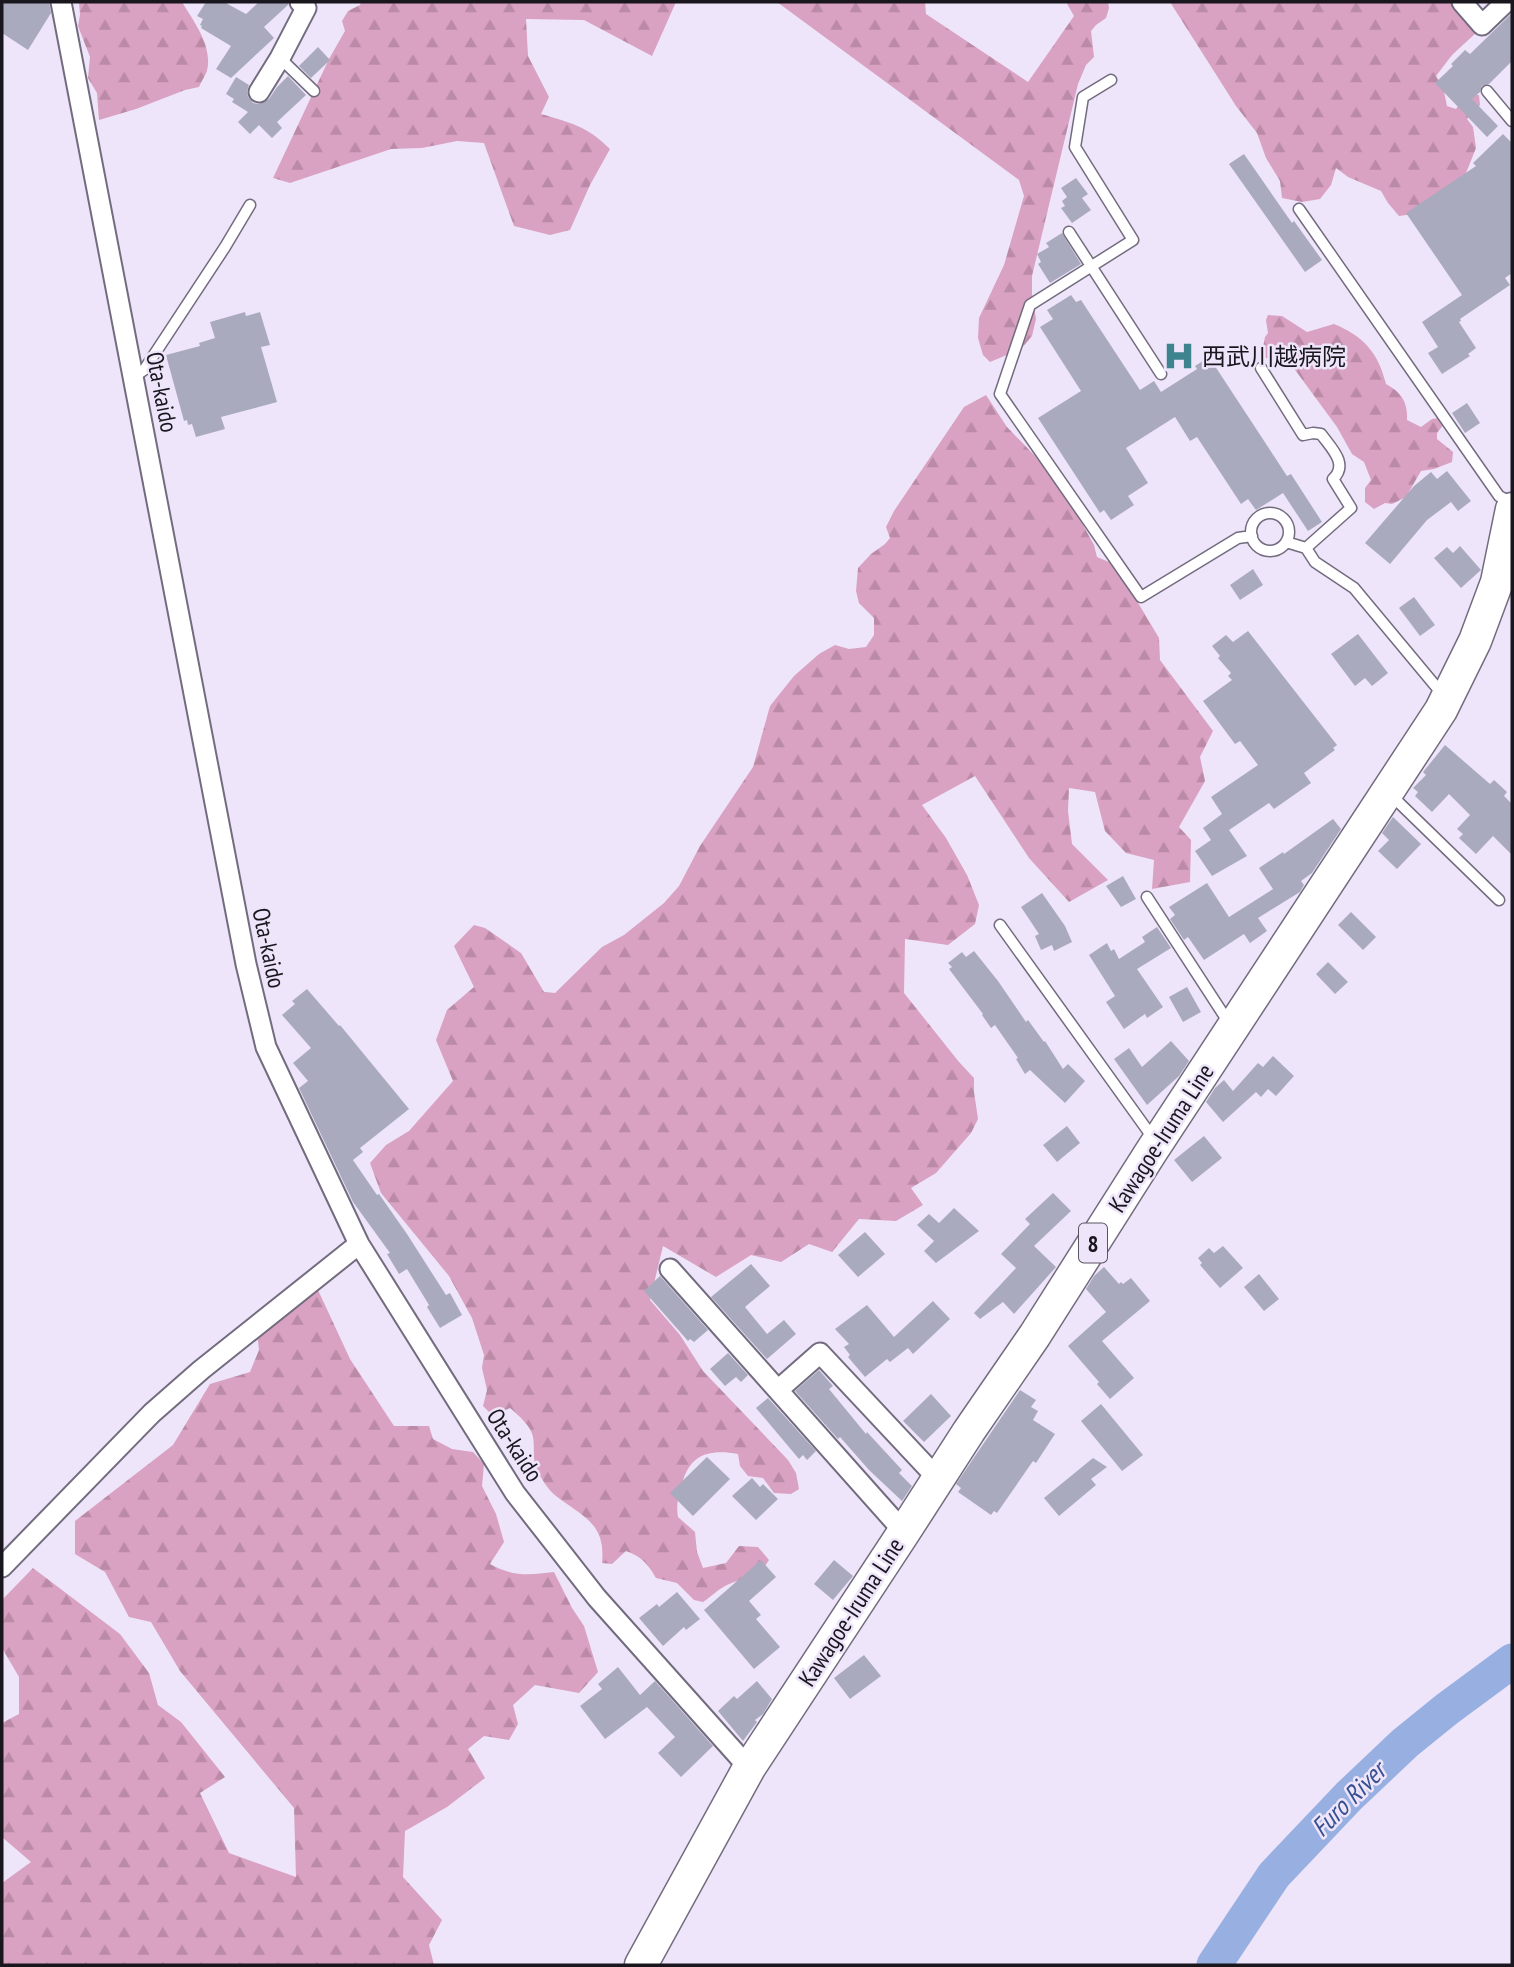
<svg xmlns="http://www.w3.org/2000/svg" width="1514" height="1967" font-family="'PT Sans Narrow','Noto Sans JP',sans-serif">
	<defs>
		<pattern id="forest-firs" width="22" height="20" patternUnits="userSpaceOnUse" patternTransform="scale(1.75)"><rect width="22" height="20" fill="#d9a1c2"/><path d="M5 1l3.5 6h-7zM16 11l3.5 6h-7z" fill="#ba8aa6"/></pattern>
	</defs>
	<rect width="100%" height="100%" fill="#eee5fa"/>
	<!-- forest -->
	<path fill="url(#forest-firs)" d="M79 2H182C194 22 213 46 207 71 205 76 201 82 199 87L185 90 136 109 99 120 97 93 88 78 90 57 78 26 80 15Z
		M361 2H676L652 56 584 20 526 19 528 56 549 97 541 114C571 123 587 126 610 149L590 185 570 230 550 235 514 226 484 143 457 141 422 148 391 149 290 183 273 178 329 59 345 31 342 21 348 11 360 5Z
		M777 2H925L926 14 1028 82 1074 16 1066 2H1108L1109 8 1106 18 1096 25 1091 31 1094 57 1086 65 1078 84 1032 276V294L1036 319 1032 336 1021 349 990 362 983 355 978 338 979 318 1004 265 1024 196 1019 180Z
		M1170 2H1451L1477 32 1452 55 1436 76 1443 87 1447 106 1456 109 1465 95H1479L1480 105 1467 119 1473 127 1476 148 1460 188 1428 212 1399 216 1388 203 1381 191 1348 177 1336 168 1331 185 1320 199 1302 202 1282 198 1280 181 1266 158 1257 133 1236 106Z
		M1268 315 1282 316 1307 332 1334 324C1363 336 1378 352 1386 384 1401 392 1408 402 1407 420L1421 427 1432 419 1439 418 1444 424 1437 433V439L1453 452 1452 462 1434 469 1421 471 1406 497 1392 504 1385 503 1374 509 1365 502V488L1371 480 1364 462 1352 454 1337 427 1290 363 1280 359 1266 358 1262 352 1265 337 1268 333 1266 320Z
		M986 395 1007 427 1036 457 1078 516 1094 545 1097 557 1109 562 1128 586 1159 638 1160 660 1213 731 1200 757 1205 781 1179 827 1191 840 1190 882 1152 889 1154 860 1126 853 1105 831 1095 792 1069 788 1068 811 1072 844 1108 880 1069 902 1029 858 975 776 922 805 946 838 967 875 979 905 975 924 948 945 905 939 904 993 959 1062 974 1078V1092L978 1119 971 1133 936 1173 911 1188 923 1205 896 1221 859 1219 832 1252 809 1244 781 1262 751 1255 716 1277 663 1246 650 1300 680 1335 703 1371 788 1460 796 1473 799 1489 791 1494 774 1493 763 1478 748 1476 740 1466 738 1454C709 1449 690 1454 682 1484 678 1496 676 1505 678 1517L695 1532 697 1552 703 1568 726 1563 739 1546 758 1547 769 1560C756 1581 746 1576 727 1585 718 1589 711 1597 703 1602L694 1600 677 1583 656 1578C648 1564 642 1557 626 1551L612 1564 602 1563C606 1523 583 1517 556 1496 549 1491 541 1478 537 1470 532 1458 535 1449 533 1437 531 1426 518 1415 510 1408L493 1416 483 1406 487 1390 482 1368 484 1355 472 1318 449 1276 381 1193 370 1163 386 1145 409 1131 453 1081 436 1040 447 1010 474 987 454 946 474 925 485 928 521 953 544 992 555 993 602 947 624 935 664 903 679 886 700 846 753 767 770 706 794 676 819 654 835 645 849 649 866 647 874 635V618L859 603 856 591 858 568 871 554 885 544 890 538 886 527 894 511 964 407Z
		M300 1280 318 1290 350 1359 394 1426H429L433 1439 452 1449 473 1452 484 1464 482 1486 496 1514 504 1542 490 1564C513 1577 530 1575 554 1572L572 1608 584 1626 598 1672 579 1693 535 1685 513 1705 518 1724 509 1740 484 1736 468 1749 485 1778 447 1807 405 1831 403 1877 442 1920 429 1945 434 1965H2V1883L31 1862 2 1837V1723L19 1714V1677L2 1648V1600L33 1568 120 1634 149 1673 158 1705 181 1722 225 1777 200 1793 229 1853 296 1877 294 1808 180 1671 151 1622 129 1617 105 1572 75 1554V1521L173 1445 210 1384 250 1372 259 1350 257 1332Z"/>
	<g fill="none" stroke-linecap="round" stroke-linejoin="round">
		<!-- river -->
		<path stroke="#98afe2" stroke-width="35" d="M1214 1965 1274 1875 1349 1796 1405 1743 1447 1709 1512 1661"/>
	</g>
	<!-- building -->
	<path fill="#aaaabf" d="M2 2H49L51 13 28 50 2 33Z
		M206 2H224L246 14 259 2H288V5L264 27 274 38 231 78 216 69 231 46 201 28 202 26 200 25 203 19 197 16Z
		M1512 13V61L1489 84 1482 86 1480 92 1472 99 1498 126 1487 137 1435 83 1453 66 1451 64 1465 50 1470 54Z
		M318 47 330 60 311 78 299 66Z
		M288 76 306 95 277 122 282 128 272 138 259 125 250 134 238 122 248 112 232 102 234 99 226 94 236 77 249 85 247 91 248 97 253 103 259 104 269 99 277 87Z
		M1503 134 1512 143V273L1505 278 1510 285 1460 319 1461 321 1459 322 1476 348 1468 354 1470 356 1442 374 1428 353 1438 347 1422 322 1462 295 1406 213 1476 166 1473 163Z
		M1244 154 1292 223 1294 221 1322 260 1305 272 1229 164Z
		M1076 178 1088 194 1082 198 1091 210 1072 223 1061 208 1065 206 1062 201 1067 197 1061 188Z
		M1062 233 1081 264 1050 283 1038 264 1041 262 1037 254 1049 247 1046 243Z
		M1071 295 1076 302 1081 300 1140 390 1154 381 1161 392 1197 369 1195 366 1209 357 1287 476 1291 474 1322 522 1308 531 1283 493 1256 510 1248 499 1241 504 1197 437 1190 441 1175 417 1126 448 1148 483 1128 496 1134 505 1111 520 1104 510 1100 513 1038 418 1081 391 1040 327 1053 319 1047 310Z
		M245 312 246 316 260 312 270 345 261 347 277 402 221 417 225 429 196 437 192 424 188 425 187 420 184 421 166 355 200 346 199 343 215 338 210 322Z
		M1467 403 1480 423 1465 433 1452 413Z
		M1447 471 1471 501 1458 511 1451 502 1427 520 1390 564 1365 543 1414 486 1431 472 1437 479Z
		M1460 546 1481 570 1461 588 1434 558 1447 547 1453 553Z
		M1253 569 1263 585 1240 600 1230 585Z
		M1414 597 1435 625 1420 636 1399 608Z
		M1248 631 1337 745 1333 748 1335 750 1304 773 1311 783 1274 809 1269 803 1229 830 1247 856 1212 876 1195 851 1211 840 1203 828 1222 814 1211 797 1258 765 1240 741 1235 744 1203 701 1232 680 1228 676 1231 673 1218 658 1220 656 1212 646 1226 635 1233 642Z
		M1358 634 1388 673 1372 686 1365 678 1355 686 1331 654Z
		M1445 745 1490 784 1494 780 1507 792 1504 796 1512 804V855L1493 836 1476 854 1459 838 1463 834 1457 829 1470 815 1449 794 1432 812 1415 796 1418 792 1413 788 1426 775 1423 772Z
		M1393 817 1421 844 1397 869 1378 851 1389 840 1382 833Z
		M1333 819 1341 829 1312 873 1301 881 1304 885 1300 892 1258 918 1267 931 1250 943 1244 934 1204 960 1188 937 1184 940 1170 919 1175 915 1169 907 1207 883 1229 917 1273 889 1259 868 1283 852 1284 854Z
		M1123 876 1136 899 1121 907 1106 886Z
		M1042 893 1065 926 1072 942 1054 951 1052 945 1041 950 1035 936 1039 934 1021 907Z
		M1351 912 1376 937 1363 950 1338 925Z
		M1157 927 1171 948 1137 969 1163 1007 1147 1018 1145 1014 1124 1029 1106 1002 1115 996 1089 955 1107 943 1111 951 1114 949 1119 959 1145 942 1142 937Z
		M974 951 998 981 1026 1022 1028 1020 1044 1042 1045 1041 1063 1069 1068 1064 1085 1081 1065 1103 1030 1070 1025 1074 1016 1059 1018 1058 995 1025 991 1028 982 1015 983 1014 949 969 952 967 948 963 962 952 966 957Z
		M1328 962 1348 982 1335 994 1316 974Z
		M1187 987 1201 1012 1183 1022 1169 997Z
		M307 989 339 1026 340 1025 409 1109 360 1148 363 1152 353 1160 377 1195 379 1194 407 1234 446 1295 450 1293 462 1315 440 1328 427 1307 429 1305 407 1269 399 1274 387 1254 390 1253 353 1202 299 1088 308 1081 293 1063 311 1048 282 1015 295 1004 292 1001Z
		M1171 1041 1189 1061 1179 1076 1147 1105 1114 1059 1129 1048 1142 1067Z
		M1273 1056 1294 1076 1276 1096 1268 1089 1261 1097 1256 1092 1223 1122 1206 1102 1215 1088 1224 1080 1233 1091 1258 1063 1263 1067Z
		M1067 1126 1080 1143 1057 1162 1043 1145Z
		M1204 1136 1222 1158 1192 1182 1174 1160Z
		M1053 1193 1071 1211 1034 1246 1056 1267 1014 1314 1003 1302 980 1319 974 1313 1016 1268 1001 1254 1030 1224 1025 1219Z
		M954 1208 979 1231 936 1263 924 1251 934 1241 917 1225 929 1214 939 1223Z
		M865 1232 885 1254 858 1277 838 1255Z
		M1223 1246 1243 1268 1220 1288 1200 1265 1202 1263 1198 1258 1209 1248 1214 1253Z
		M751 1264 770 1286 745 1307 767 1334 784 1320 796 1334 767 1359 711 1297Z
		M1104 1267 1119 1284 1121 1282 1123 1284 1131 1278 1150 1301 1102 1341 1134 1378 1110 1399 1097 1384 1099 1382 1068 1346 1106 1312 1086 1289 1094 1276Z
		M1259 1274 1279 1299 1264 1311 1244 1287Z
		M660 1276 708 1330 694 1342 690 1339 688 1341 644 1291Z
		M933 1301 950 1319 913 1354 908 1348 890 1362 887 1359 865 1377 848 1357 850 1355 844 1347 849 1344 835 1329 867 1305 894 1337Z
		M728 1353 748 1375 741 1382 736 1377 725 1386 710 1369Z
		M819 1370 833 1386 829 1389 866 1434 867 1432 902 1470 899 1473 912 1486 902 1501 869 1470 840 1437 838 1439 795 1391Z
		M1020 1390 1036 1400 1031 1407 1038 1411 1033 1420 1055 1434 1036 1463 1033 1461 997 1513 994 1511 991 1515 958 1492 961 1488 956 1484Z
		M931 1394 951 1416 924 1442 903 1421Z
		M768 1398 816 1451 807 1460 803 1455 799 1459 756 1408Z
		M1101 1404 1143 1455 1122 1471 1081 1421Z
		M707 1457 730 1479 693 1516 670 1493Z
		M1093 1458 1107 1467 1091 1479 1096 1485 1059 1516 1044 1498Z
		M752 1478 760 1487 763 1484 778 1499 756 1520 732 1496Z
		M761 1560 776 1577 749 1601 761 1615 756 1619 780 1647 754 1669 704 1610Z
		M834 1560 853 1576 833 1600 814 1584Z
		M677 1592 700 1619 686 1630 684 1627 663 1646 639 1618 657 1604 659 1607Z
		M864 1655 881 1676 850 1699 834 1678Z
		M618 1667 640 1695 655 1681 713 1746 681 1777 658 1753 675 1737 647 1707 605 1739 580 1706 602 1689 598 1684Z
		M757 1681 772 1699 763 1714 755 1720 757 1722 743 1741 718 1711 734 1696 737 1699Z"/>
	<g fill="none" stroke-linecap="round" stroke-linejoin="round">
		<defs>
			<path id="lane" d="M280 58 314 91
				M1111 80 1083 97 1075 147 1133 240 1030 305 1000 394 1141 597 1238 538 1252 536
				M1487 91 1512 121
				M1299 209 1499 496 1512 503
				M1069 232 1161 374
				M1261 368 1303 435 1313 433 1321 434C1331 448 1349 464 1333 479L1351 508 1306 548
				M134 377 144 370 225 247 250 205
				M1251 532a19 19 0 1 1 38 0a19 19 0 1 1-38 0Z
				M1286 542 1306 548 1315 562 1354 588 1443 695
				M1390 794 1499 900
				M1147 897 1229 1023
				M1000 925 1153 1138"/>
			<path id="street" d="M61 2 246 964 266 1047 359 1244 515 1493 597 1598 749 1768
				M1462 2 1482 25 1506 2
				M259 92 280 58 306 8 300 2
				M670 1269 904 1532
				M778 1390 820 1353 938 1479
				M2 1567 152 1413 201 1370 359 1244"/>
			<path id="primary" d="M641 1965 749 1768 904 1532 969 1431 1035 1335 1151 1152 1441 710 1475 641 1497 582 1512 509"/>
		</defs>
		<!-- lane casing -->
		<use href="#lane" stroke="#736b7e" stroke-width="13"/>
		<!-- street casing -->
		<use href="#street" stroke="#736b7e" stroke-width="23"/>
		<!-- primary casing -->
		<use href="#primary" stroke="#736b7e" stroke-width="35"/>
		<!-- lane -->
		<use href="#lane" stroke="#fff" stroke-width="10"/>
		<!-- street -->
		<use href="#street" stroke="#fff" stroke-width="19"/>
		<!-- primary -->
		<use href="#primary" stroke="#fff" stroke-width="32"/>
	</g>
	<!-- icons -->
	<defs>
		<symbol id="hospital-bare" viewBox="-9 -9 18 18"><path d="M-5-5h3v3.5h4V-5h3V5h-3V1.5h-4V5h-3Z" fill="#3d848e" stroke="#eee5fa" stroke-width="2.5" paint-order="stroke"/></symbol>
	</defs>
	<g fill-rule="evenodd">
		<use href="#hospital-bare" x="1157" y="334" width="44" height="44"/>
	</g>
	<g text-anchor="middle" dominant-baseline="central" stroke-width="5" stroke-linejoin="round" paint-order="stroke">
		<!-- shield labels -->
		<rect fill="#eee5fa" stroke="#595460" stroke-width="2" x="1079" y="1223.5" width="28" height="39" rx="5"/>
		<g font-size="23" font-weight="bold" fill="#19161e">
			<text x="1093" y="1243">8</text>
		</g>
		<!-- poi labels -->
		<g font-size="24" fill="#19161e" stroke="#eee5fa" text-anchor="start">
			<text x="1202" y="356">西武川越病院</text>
		</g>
		<!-- street labels -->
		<g font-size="24" fill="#19161e" stroke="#eee5fa">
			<text transform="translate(162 392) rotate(79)">Ota-kaido</text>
			<text transform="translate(269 948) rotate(78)">Ota-kaido</text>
			<text transform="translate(1161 1138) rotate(-57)">Kawagoe-Iruma Line</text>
			<text transform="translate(515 1445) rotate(57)">Ota-kaido</text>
			<text transform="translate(851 1612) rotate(-57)">Kawagoe-Iruma Line</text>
		</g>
		<!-- water labels -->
		<g font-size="26" font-style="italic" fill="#375090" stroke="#eee5fa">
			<text transform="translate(1348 1799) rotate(-45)">Furo River</text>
		</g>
	</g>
	<!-- border -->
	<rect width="1514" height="1967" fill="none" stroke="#19161e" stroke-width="7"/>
</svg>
